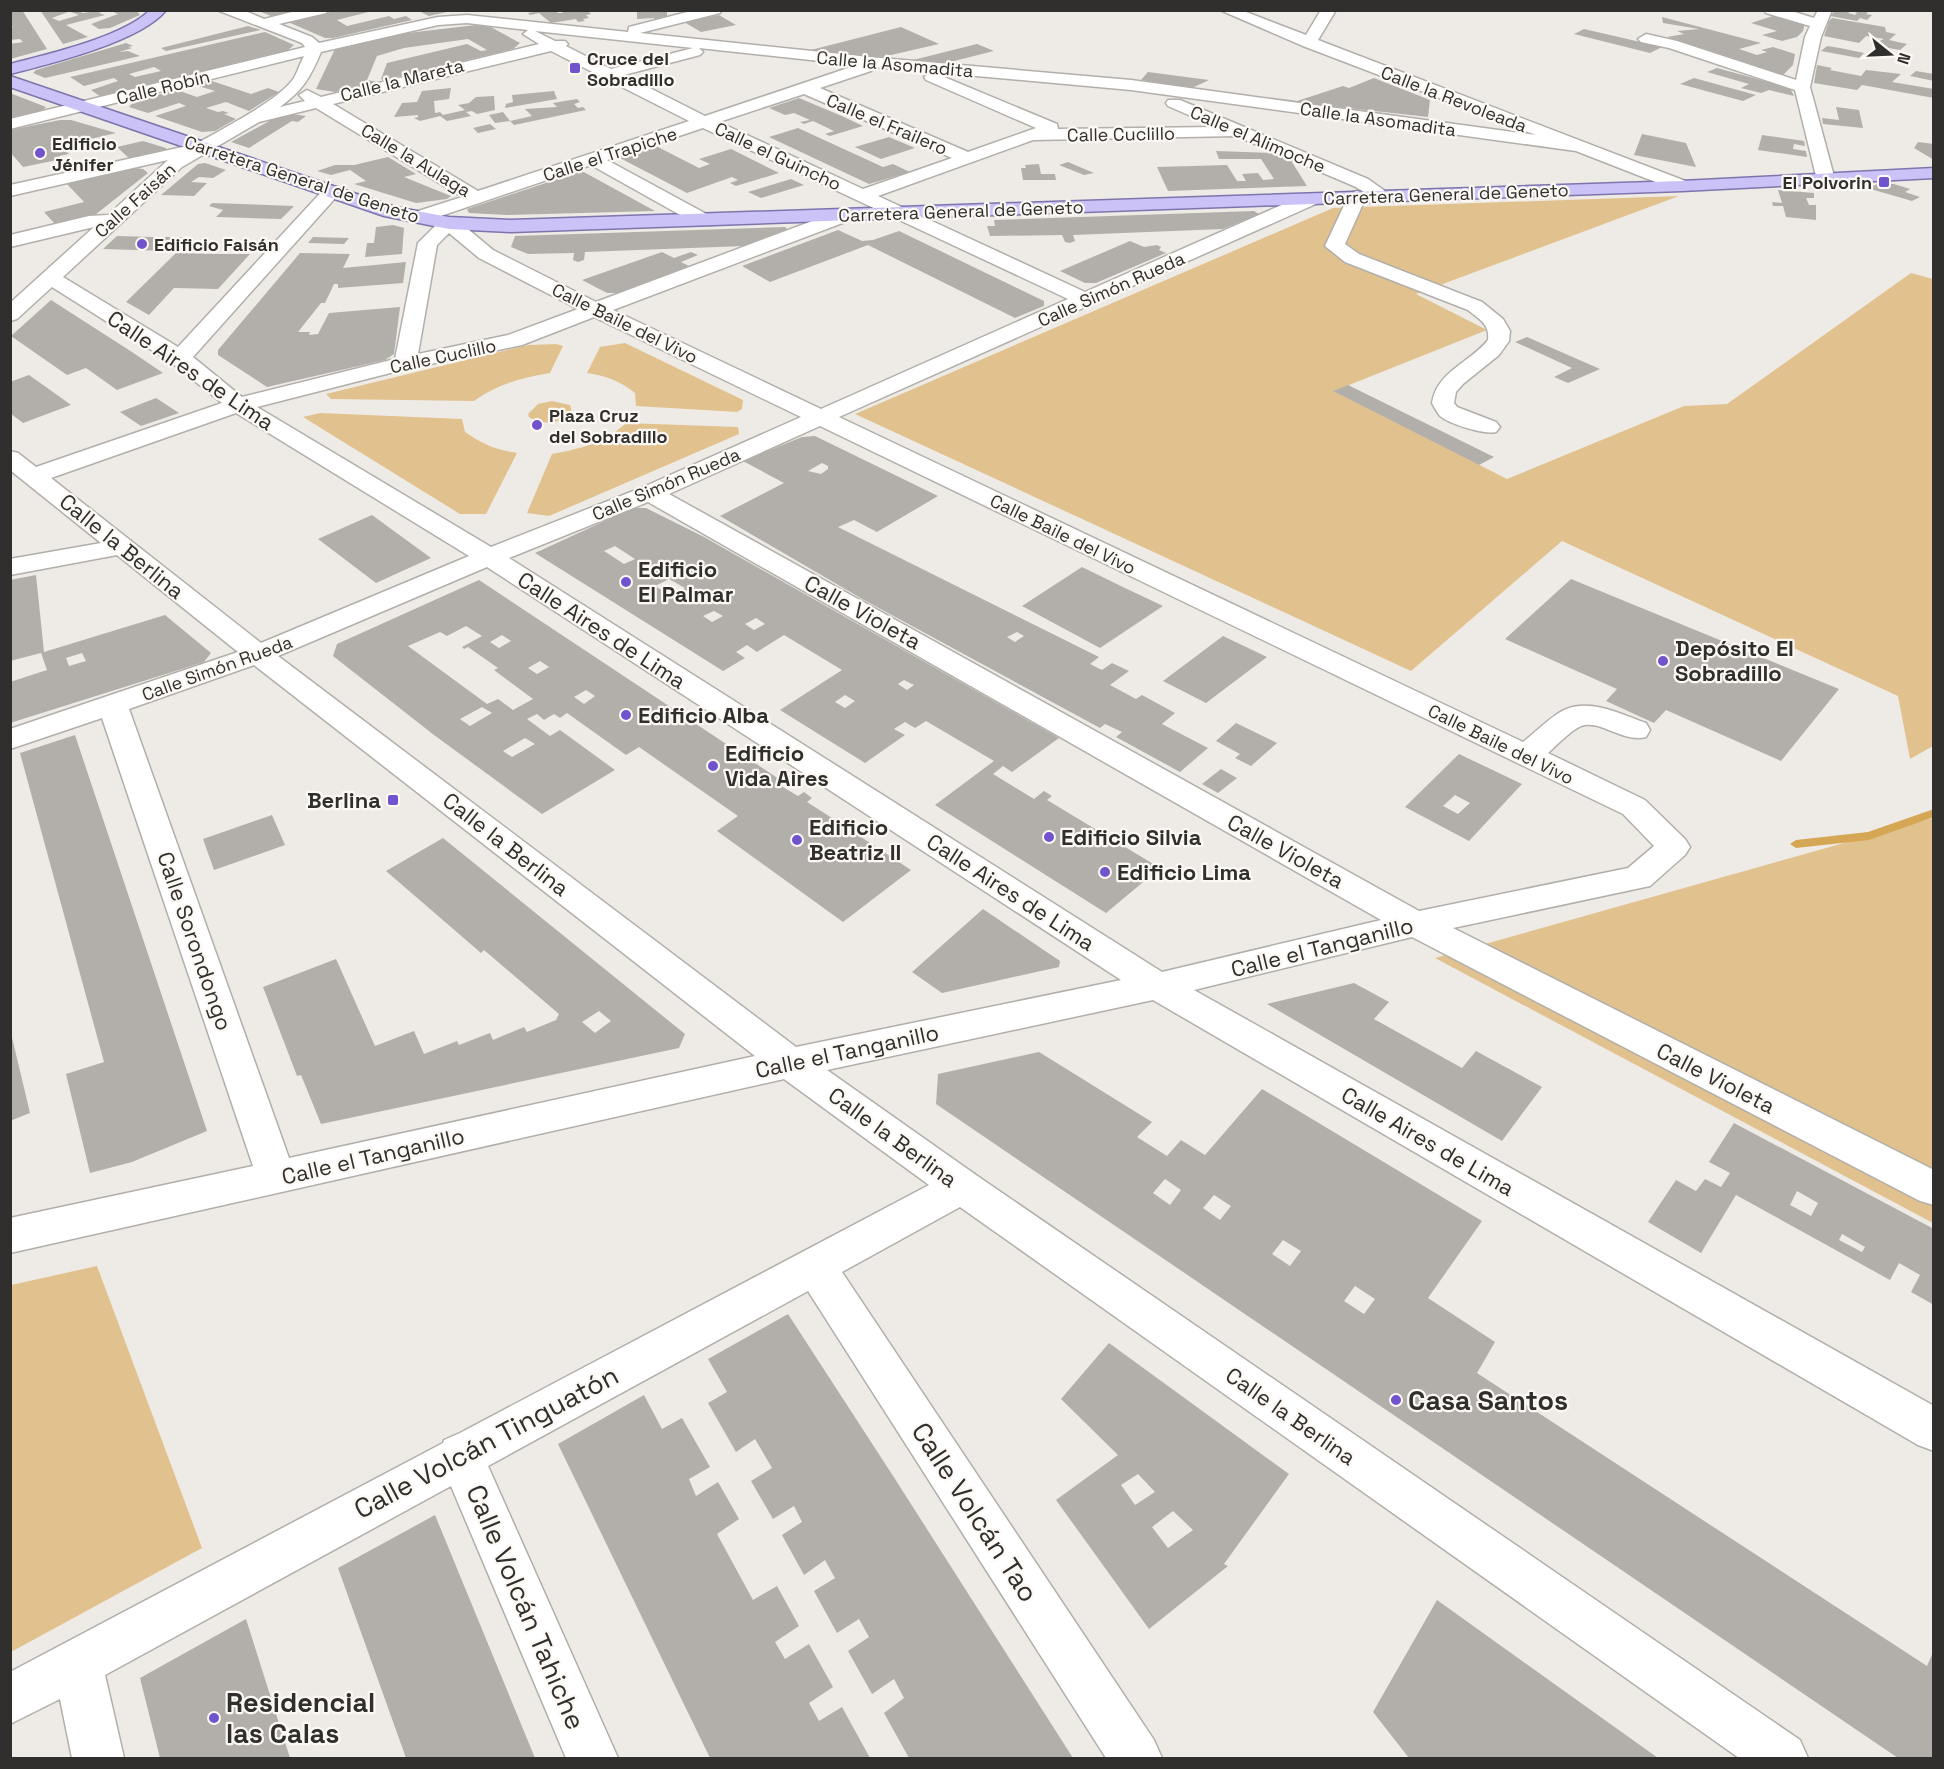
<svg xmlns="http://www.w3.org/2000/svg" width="1944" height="1769" font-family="'Space Grotesk',sans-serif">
	<rect width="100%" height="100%" fill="#eeebe6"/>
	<!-- green -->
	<path fill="#e1c28f" d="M1679 196 1416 294 1487 330 1334 391 1507 479 1684 406 1727 404 1911 273 1933 279V746L1910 759 1898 696 1562 541 1411 671 855 414 1333 208Z
		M625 343 743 400 742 409 737 412 636 406 635 393C620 381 607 376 587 373L600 347Z
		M556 344 563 346 550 373C521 378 498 384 474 401L331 399 326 394 528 345Z
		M552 401 570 405 572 412C562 424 542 426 529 417L528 414 538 404Z
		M320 413 462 419 465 432C484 445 494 449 517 453L486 514H460L303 417Z
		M626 423 738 427 739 434 549 516 527 513 552 454C580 449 605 443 626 423Z
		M1933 818V1223L1435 958Z
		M97 1266 202 1548 11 1652V1285Z"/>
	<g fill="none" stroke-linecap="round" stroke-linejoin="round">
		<!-- stream -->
		<path fill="#d5a754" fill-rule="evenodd" d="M1934 809V817L1869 840 1796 848 1790 844 1796 840 1868 832Z"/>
	</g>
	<!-- building -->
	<path fill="#b2afaa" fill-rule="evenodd" d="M10 10H22L47 49 10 59V44L23 42 20 39 10 40V28L13 27 10 24Z
		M40 10 68 12 52 18 59 21 79 15 71 12 78 11 83 13 104 10 99 13 105 15 66 25 88 37 63 44Z
		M109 10H136L140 15 110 28 99 29 91 24 118 14Z
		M256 10H304L276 18Z
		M338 10H376L337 20 347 26 389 16 394 19 406 16 412 20 333 38H325L288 22Z
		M426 10H451V11L429 16 421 12Z
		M543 10H555L558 13H563L561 10H587L591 14 586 15 589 18 583 19 585 21 578 22 576 19 551 23 539 13 530 15 528 13Z
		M637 10H667V18L654 21V18L637 19Z
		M1836 10H1852L1848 13 1855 15 1857 13 1852 10H1866L1869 11 1866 14 1872 15 1867 20 1860 18 1857 21 1830 16Z
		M719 15 736 25 701 32 684 22Z
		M1776 15 1805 23 1803 31 1797 37 1782 41 1762 35 1777 31 1751 23Z
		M1662 17 1761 43 1739 49 1757 55 1767 52 1761 50 1773 47 1795 54 1793 65 1783 75 1667 37 1684 34 1677 31 1699 29 1663 23Z
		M1832 18 1885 27 1886 32 1896 34 1889 40 1907 44 1900 50 1871 45 1884 39 1866 36 1859 43 1824 36 1829 21Z
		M476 25 489 26 520 43 513 49 384 80 381 79 387 63 467 44 481 51 487 50 468 39 404 48 377 56 367 80 378 82 335 92 316 89 335 49 399 34Z
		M248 26 261 30 166 51 161 48Z
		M901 27 939 44 878 58 807 51Z
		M1584 29 1662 47 1650 53 1574 34Z
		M265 32 294 45 288 50 101 97 91 90 118 81 114 78 84 86 70 77ZM154 67 161 71 135 77 129 74Z
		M126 43 133 46 128 47 132 48 119 52 128 51 140 56 45 78 33 73 36 70Z
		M977 44 994 51 942 64 909 61Z
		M1827 46 1840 48 1864 53 1859 58 1821 51Z
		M1817 65 1832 68 1830 70 1861 76 1866 70 1901 74 1892 82 1934 89V98L1862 85 1857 90 1814 83Z
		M1717 68 1790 88 1794 96 1769 90 1761 93 1741 88 1749 84 1707 72Z
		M1916 71 1934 74V81L1910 76Z
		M1148 72 1209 80 1192 88 1141 80Z
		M1374 78 1430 100 1428 117 1294 102 1343 86 1349 88Z
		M1694 78 1756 95 1743 101 1680 84Z
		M212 81 251 94 268 88 279 92 249 111 226 102 206 108 218 112 223 111 229 113 224 114 236 119 215 131 202 132 155 116 186 106 179 103 148 113 129 107 134 101 177 90 197 97 215 91 195 85Z
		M451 88 449 99 434 101 435 113 440 112 443 115 465 110 458 105 469 103 476 97 494 96 495 110 477 114 472 111 466 112 471 116 447 121 440 116 420 121 414 118 418 117V115L394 117 402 103 417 102 422 91Z
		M554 91 557 99 505 108 506 104 513 102 512 95Z
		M10 93 46 107 42 111 10 118Z
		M799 98 844 117 863 126 830 136 825 134 834 131 813 121 804 124 800 122 810 120 794 113 785 115 769 108Z
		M577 99 580 102 574 104 578 108 583 107 586 110 514 125 510 121 532 116 525 109 557 107 553 103Z
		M1836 107 1859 110 1863 128 1823 124 1822 118 1839 120Z
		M503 112 510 121 495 123 489 115Z
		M291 114 306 116 298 122 292 121 249 148 231 142 273 119Z
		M60 120H71L116 133 61 146 53 149 56 152 65 150 69 154 59 156 62 159 23 167 10 152V130Z
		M490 124 496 129 478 133 473 128Z
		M798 128 883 167 893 164 910 172 869 184 769 137Z
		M1642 134 1686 143 1696 167 1634 155Z
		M1762 135 1804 141 1805 146 1794 144 1793 149 1806 151 1807 157 1758 150Z
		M889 137 915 148 881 159 855 147Z
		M143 141 166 148V153L131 160 117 147Z
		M1918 142 1934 144V160L1914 148Z
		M656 146 699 168 710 164 699 159 731 149 779 173 736 186 730 183 738 180 732 177 687 193 620 158Z
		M1216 151 1274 153 1290 159 1307 186 1168 191 1157 167 1227 165 1237 181H1246L1242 174 1258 173 1263 180 1274 179 1261 159H1219Z
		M388 157 416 174 404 177 451 196 447 199 416 203 354 184 366 181 350 170 331 175 317 171 335 165H354Z
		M1068 162 1094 173 1084 175 1059 165Z
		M205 163 226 170 213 178 199 177 191 182 207 183 194 196 161 195 198 164Z
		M1039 164 1041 174H1055L1056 180H1023L1021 168H1026L1025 165Z
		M136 168 143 169 148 173 95 215 55 224 44 212 84 202 67 184Z
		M582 171 655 211 507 215 469 213 467 209Z
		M791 179 804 185 761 198 748 192Z
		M1878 184H1894L1910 189 1905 192 1920 197 1912 201 1867 188Z
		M1778 190 1814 193V198H1806L1809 205H1816V220L1786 217 1783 206H1773L1772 202 1782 203Z
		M212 203 294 206 281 219 216 217 223 210 209 206Z
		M1254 211 1259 214 1223 229 1073 235 1075 241 1070 243 1065 242 1062 235 990 236 987 226H995L994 220Z
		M393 225 404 228 402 254 365 257 367 243H374L376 227Z
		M785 227 788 230 744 246 585 252 584 260 578 262 573 260 574 253 528 254 511 247 515 236Z
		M838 230 862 241 873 240 899 231 1044 301V306L1015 318 868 245 770 282 742 266Z
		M117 236 151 237H182L168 251 103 249Z
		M313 237 349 238 344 244 308 243Z
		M1130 241 1144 247 1157 245 1161 247 1159 250 1166 253 1096 283H1085L1060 271Z
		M662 252 674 258 691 252 698 255 681 262 689 266 618 293H607L582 280Z
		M176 253 215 254H250L218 289 174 288 149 315 126 302Z
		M300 253 350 254 343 268 406 262 403 283 338 288V284H334L325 303H321L298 332H310L309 335 318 334 329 313 400 307 394 354 385 360 267 387 218 355V350Z
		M51 300 132 352 163 373 117 390 86 368 67 375 11 336Z
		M1527 337 1600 369 1568 383 1554 377 1572 368 1515 342Z
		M29 375 53 392 71 405 23 423 10 413V382Z
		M1348 385 1494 457 1479 465 1333 391Z
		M156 398 179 413 141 426 120 412Z
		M815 436 938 496 877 532 854 520 838 527 1099 657 1090 664 1102 670 1112 663 1129 671 1110 685 1136 699 1142 695 1175 713 1162 724 1208 748 1180 772 1116 737 1122 732 1105 724 1100 728 864 600 720 516 784 483 743 461 802 437ZM822 463 828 466V469L821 474 808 471ZM1017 632 1024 636 1015 642 1007 637Z
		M633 508H646L704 537 1059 738 1012 772 1003 766 993 774 1034 799 1044 791 1052 796 1047 800 1160 868 1106 913 935 805 994 761 926 721 915 728 905 722 894 729 905 735 865 763 780 710 842 670 784 635 757 652 747 645 736 652 745 658 723 671 535 553ZM615 546 635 559 624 564 604 551ZM669 579 685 588 671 596 655 586ZM714 611 723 616 712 622 703 616ZM756 618 765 624 754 630 745 624ZM904 680 914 685 907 690 898 684ZM845 695 855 701 845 708 835 702Z
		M372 515 431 558 376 583 318 539Z
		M1082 567 1125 588 1163 606 1100 648 1022 606Z
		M36 575 44 652 165 615 211 653 204 662 10 723V682L47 670 41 653 10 661V580ZM82 653 86 661 69 666 66 658Z
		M1571 579 1839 689 1781 761 1666 710 1654 723 1606 701 1617 689 1505 639Z
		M479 580 785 783 781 786 798 796 804 792 812 798 807 802 846 827 851 823 861 829 855 833 911 870 843 922 717 831 738 816 639 747 626 755 567 713 560 718 554 714 544 720 537 714 527 719 550 736 560 730 615 770 542 814 434 735 333 656 337 644ZM466 626 482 636 462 647 464 649 468 647 498 668 494 670 533 699 513 710 498 699 487 704 408 646 440 632 447 636ZM502 635 511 641 499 648 490 642ZM540 661 549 667 537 674 528 668ZM586 690 595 696 584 704 574 697ZM482 707 492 713 470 726 460 719ZM525 738 535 744 512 757 503 751Z
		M1223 636 1267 657 1206 703 1163 681Z
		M1236 723 1277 743 1251 766 1235 758 1240 754 1216 741Z
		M75 735 207 1131 132 1162 90 1173 66 1074 104 1062 20 753Z
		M1459 754 1522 784 1469 841 1405 807ZM1455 795 1470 803 1458 814 1443 806Z
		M1221 769 1237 778 1218 793 1202 784Z
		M272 815 285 845 214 870 203 839Z
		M443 838 685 1034 679 1048 321 1124 301 1075 297 1076 263 987 336 959 375 1046 414 1031 424 1054 457 1041 459 1045 490 1033 493 1040 524 1027 527 1032 556 1020 559 1014 484 950 481 953 386 871ZM599 1011 611 1021 595 1033 582 1022Z
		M983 909 1060 961 1059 967 942 993 912 972Z
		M1354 983 1389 1002 1374 1019 1462 1068 1476 1051 1542 1087 1502 1141 1267 1004Z
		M10 1029 30 1113 10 1121Z
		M1039 1052 1152 1122 1137 1137 1167 1156 1181 1140 1205 1155 1262 1089 1482 1221 1428 1298 1495 1342 1477 1373 1927 1666 1934 1650V1758H1898L936 1104 938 1074ZM1165 1179 1181 1190 1170 1205 1153 1193ZM1214 1195 1231 1206 1220 1220 1203 1208ZM1283 1240 1301 1251 1290 1266 1272 1254ZM1355 1286 1375 1299 1364 1314 1344 1301Z
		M1734 1123 1934 1229V1305L1911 1292 1920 1275 1899 1263 1890 1280 1736 1195 1701 1253 1648 1222 1676 1180 1696 1191 1705 1179 1721 1187 1730 1173 1709 1162ZM1797 1191 1818 1203 1811 1216 1790 1205ZM1842 1234 1865 1247 1862 1252 1839 1240Z
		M788 1314 895 1479 1073 1758H909L884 1713 904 1698 894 1679 872 1694 848 1651 869 1637 859 1619 837 1633 814 1591 835 1578 825 1560 804 1575 782 1535 802 1522 794 1506 773 1519 751 1481 772 1468 755 1439 736 1452 708 1403 727 1392 708 1359Z
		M1109 1343 1289 1474 1224 1564 1228 1566 1149 1629 1056 1500 1118 1455 1061 1399ZM1138 1474 1155 1492 1135 1505 1121 1485ZM1173 1511 1193 1530 1168 1548 1152 1527Z
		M644 1395 662 1429 682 1418 710 1467 689 1479 696 1496 718 1482 739 1519 717 1534 753 1600 777 1586 799 1626 775 1642 785 1659 809 1644 833 1687 809 1703 819 1721 842 1707 870 1758H710L558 1444Z
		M435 1515 535 1758H406L338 1568Z
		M1437 1600 1658 1758H1409L1373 1712Z
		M246 1619 290 1758H160L140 1678Z"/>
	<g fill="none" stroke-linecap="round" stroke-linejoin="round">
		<defs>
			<path id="minor" d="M217 10H243L264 19 300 10H328L326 13 279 24 312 37 319 43 438 17 467 15 628 32 629 27 695 10H722L720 13 640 33 869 57 1131 80 1536 135 1303 46 1220 10H1241L1306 35 1321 10H1336L1318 40 1688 182 1691 186 1688 190H1676L1576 151 1131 90 932 72 1057 124 1058 129 1216 127 1168 106 1166 103 1168 100H1180L1368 179 1392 196 1390 200H1376L1356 187 1236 136 1033 140 878 196 1085 292 1304 195H1318L1320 199 1318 203 839 417 1523 742C1536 732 1550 717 1564 710 1590 698 1621 714 1646 723L1650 730 1646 737C1623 743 1600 719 1581 726 1570 731 1557 745 1548 753L1645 800 1685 839 1690 847 1685 855 1650 886 1453 928 1934 1170V1205L1920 1201 1412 937 1194 990 1934 1406V1451L1918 1445 1153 1000 827 1070 976 1175 1800 1740 1808 1758H1739L960 1207 842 1272 1154 1740 1162 1758H1106L808 1291 488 1466 618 1758H566L451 1486 105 1675 124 1758H72L60 1699 10 1724V1672L443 1443 444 1440 460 1433 929 1185 784 1079 10 1253V1218L253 1166 102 718 10 749V729L238 652 117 555 10 575V559L101 543 10 470V451L18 453 36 467 222 403 172 363 52 287 17 319 10 321V303L94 227 10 247V235L89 216 108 215 168 160 10 196V185L187 146 191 147C216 132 279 101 294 78 298 71 300 63 304 56L10 129V119L305 47 302 43ZM467 23 528 30 523 34 539 44 321 97 307 90 299 95 305 101 280 107C303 90 310 78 321 52L438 25ZM535 31 693 48 611 69 566 46 568 44 565 41H555ZM699 48 857 65 705 116 624 75 700 55 703 52ZM551 51 689 121 478 191 333 104ZM873 67 932 72 924 77 926 80 1036 128 968 152 820 88 871 71ZM804 94 952 158 863 189 719 122ZM316 108 462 197 412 213 410 217 412 221H426L591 165 698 225H712L714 221 712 217 607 160 703 128 1068 299 821 409 613 310 853 219 855 215 853 211H839L596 302 493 250 456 219H442L418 243 395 359 242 397 193 357 338 195 341 191 338 187H326L178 347 63 277 182 167 259 122ZM449 233 479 258 578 309 508 335 418 354 437 245ZM594 317 801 417 641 488 491 547 257 407 406 369 522 345ZM236 413 469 556 261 643 51 478ZM820 426 1623 814 1654 846 1628 868 1419 911 669 494ZM648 502 1381 920 1162 972 509 558ZM487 567 1121 980 796 1047 278 656ZM254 665 755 1056 289 1158 129 709Z
				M1764 10H1788L1814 18 1818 10H1832L1821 37 1810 87 1835 180 1832 184H1820L1817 180 1795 90 1669 48 1641 42 1638 39 1646 34 1677 41 1796 80 1805 37 1810 26 1766 13Z
				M1357 191 1364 193 1366 197 1345 244 1359 254 1482 302 1503 319 1510 331 1509 341 1499 355 1463 384 1456 392 1454 403 1457 407 1496 422 1500 427 1496 432C1485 435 1449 424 1440 416 1437 412 1434 407 1432 403 1437 371 1470 363 1488 340 1490 324 1479 319 1468 310L1345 262 1325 246 1348 197 1350 193Z"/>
			<path id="major" d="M150 10H166C142 41 50 64 10 74V64C48 54 123 37 150 10Z
				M10 76 395 207 449 217 511 220 1682 181 1934 168V178L1682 191 511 232 449 229 384 216 10 87Z"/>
		</defs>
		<!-- minor casing -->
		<use href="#minor" stroke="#b2afaa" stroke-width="3"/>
		<!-- major casing -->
		<use href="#major" stroke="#7e75ac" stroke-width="3"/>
		<!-- minor -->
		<use href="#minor" fill="#fff" fill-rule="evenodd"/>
		<!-- major -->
		<use href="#major" fill="#cbc3f7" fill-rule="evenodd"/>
	</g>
	<!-- markers -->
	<g fill="#7053cd" stroke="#fcf8f3" stroke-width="2">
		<rect x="569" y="62" width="12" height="12" rx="3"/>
		<circle cx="40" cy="153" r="6"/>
		<rect x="1878" y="176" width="12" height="12" rx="3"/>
		<circle cx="142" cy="244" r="6"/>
		<circle cx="537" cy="425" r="6"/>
		<circle cx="626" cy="582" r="6"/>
		<circle cx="1663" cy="661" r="6"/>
		<circle cx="626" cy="715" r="6"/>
		<circle cx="713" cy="766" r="6"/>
		<rect x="387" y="794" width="12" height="12" rx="3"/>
		<circle cx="1049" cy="837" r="6"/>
		<circle cx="797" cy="840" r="6"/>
		<circle cx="1105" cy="872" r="6"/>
		<circle cx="1396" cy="1400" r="6"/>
		<circle cx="214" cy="1718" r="6"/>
	</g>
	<g text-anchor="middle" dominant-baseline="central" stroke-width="4.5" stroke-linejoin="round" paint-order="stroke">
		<!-- far-poi labels -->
		<g font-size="18" font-weight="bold" fill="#302f2d" stroke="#fcf8f3" text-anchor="start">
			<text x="587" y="58">Cruce del<tspan x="587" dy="21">Sobradillo</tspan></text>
			<text x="52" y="143">Edificio<tspan x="52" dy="21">Jénifer</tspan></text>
			<text x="1872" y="182" text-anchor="end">El Polvorin</text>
			<text x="154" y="244">Edificio Faisán</text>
			<text x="549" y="415">Plaza Cruz<tspan x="549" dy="21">del Sobradillo</tspan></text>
		</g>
		<!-- far-street labels -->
		<g font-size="18" fill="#302f2d" stroke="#fcf8f3">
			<text transform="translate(895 64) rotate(5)">Calle la Asomadita</text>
			<text transform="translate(402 80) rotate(-14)">Calle la Mareta</text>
			<text transform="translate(163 87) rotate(-14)">Calle Robín</text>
			<text transform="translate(1454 99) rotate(21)">Calle la Revoleada</text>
			<text transform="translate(1378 119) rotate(8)">Calle la Asomadita</text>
			<text transform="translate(887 124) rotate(23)">Calle el Frailero</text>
			<text transform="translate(1121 134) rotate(-1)">Calle Cuclillo</text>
			<text transform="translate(1258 139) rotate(23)">Calle el Alimoche</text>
			<text transform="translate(610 154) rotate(-18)">Calle el Trapiche</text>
			<text transform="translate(778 156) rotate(25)">Calle el Guincho</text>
			<text transform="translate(416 160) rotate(31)">Calle la Aulaga</text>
			<text transform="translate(302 179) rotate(18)">Carretera General de Geneto</text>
			<text transform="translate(1446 194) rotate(-2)">Carretera General de Geneto</text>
			<text transform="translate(135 200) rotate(-42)">Calle Faisán</text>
			<text transform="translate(961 211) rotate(-2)">Carretera General de Geneto</text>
			<text transform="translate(1111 289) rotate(-24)">Calle Simón Rueda</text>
			<text transform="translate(625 323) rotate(26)">Calle Baile del Vivo</text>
			<text transform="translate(443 356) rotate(-12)">Calle Cuclillo</text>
			<text transform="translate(666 484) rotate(-23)">Calle Simón Rueda</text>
			<text transform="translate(1063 534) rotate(26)">Calle Baile del Vivo</text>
			<text transform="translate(217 668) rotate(-20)">Calle Simón Rueda</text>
			<text transform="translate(1501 744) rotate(26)">Calle Baile del Vivo</text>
		</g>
		<!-- street labels -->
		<g font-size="22" fill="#302f2d" stroke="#fcf8f3">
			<text transform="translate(191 370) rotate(34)">Calle Aires de Lima</text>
			<text transform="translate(122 546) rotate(39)">Calle la Berlina</text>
			<text transform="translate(863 612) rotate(29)">Calle Violeta</text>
			<text transform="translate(602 630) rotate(33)">Calle Aires de Lima</text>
			<text transform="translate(506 844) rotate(38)">Calle la Berlina</text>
			<text transform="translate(1286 851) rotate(29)">Calle Violeta</text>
			<text transform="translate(1011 892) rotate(33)">Calle Aires de Lima</text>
			<text transform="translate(195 941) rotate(71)">Calle Sorondongo</text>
			<text transform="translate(1322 947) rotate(-14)">Calle el Tanganillo</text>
			<text transform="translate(847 1051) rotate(-12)">Calle el Tanganillo</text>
			<text transform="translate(1716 1078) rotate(27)">Calle Violeta</text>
			<text transform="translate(893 1137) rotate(36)">Calle la Berlina</text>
			<text transform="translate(1428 1141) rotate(30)">Calle Aires de Lima</text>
			<text transform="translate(373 1156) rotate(-13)">Calle el Tanganillo</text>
			<text transform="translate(1291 1416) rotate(35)">Calle la Berlina</text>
		</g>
		<!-- poi labels -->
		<g font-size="22" font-weight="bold" fill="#302f2d" stroke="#fcf8f3" text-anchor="start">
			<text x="638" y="569">Edificio<tspan x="638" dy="25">El Palmar</tspan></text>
			<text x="1675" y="648">Depósito El<tspan x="1675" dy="25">Sobradillo</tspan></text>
			<text x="638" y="715">Edificio Alba</text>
			<text x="725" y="753">Edificio<tspan x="725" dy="25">Vida Aires</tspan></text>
			<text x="381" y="800" text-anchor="end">Berlina</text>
			<text x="809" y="827">Edificio<tspan x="809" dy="25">Beatriz II</tspan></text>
			<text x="1061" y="837">Edificio Silvia</text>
			<text x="1117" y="872">Edificio Lima</text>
		</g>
		<!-- near-poi labels -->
		<g font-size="27" font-weight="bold" fill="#302f2d" stroke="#fcf8f3" text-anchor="start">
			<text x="1408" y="1400">Casa Santos</text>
			<text x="226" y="1702">Residencial<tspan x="226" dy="31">las Calas</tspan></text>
		</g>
		<!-- near-street labels -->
		<g font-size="27" fill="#302f2d" stroke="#fcf8f3">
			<text transform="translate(486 1442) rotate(-28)">Calle Volcán Tinguatón</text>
			<text transform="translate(975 1512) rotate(57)">Calle Volcán Tao</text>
			<text transform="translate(526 1607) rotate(67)">Calle Volcán Tahiche</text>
		</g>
	</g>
	<!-- border -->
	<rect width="1944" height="1769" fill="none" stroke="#302f2d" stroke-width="24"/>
	<!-- north arrow -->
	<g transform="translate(1890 54) rotate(108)" stroke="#fcf8f3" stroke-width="4.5" paint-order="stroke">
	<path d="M0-4.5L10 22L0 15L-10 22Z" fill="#302f2d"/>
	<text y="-9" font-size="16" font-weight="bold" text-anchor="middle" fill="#302f2d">N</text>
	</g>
</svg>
